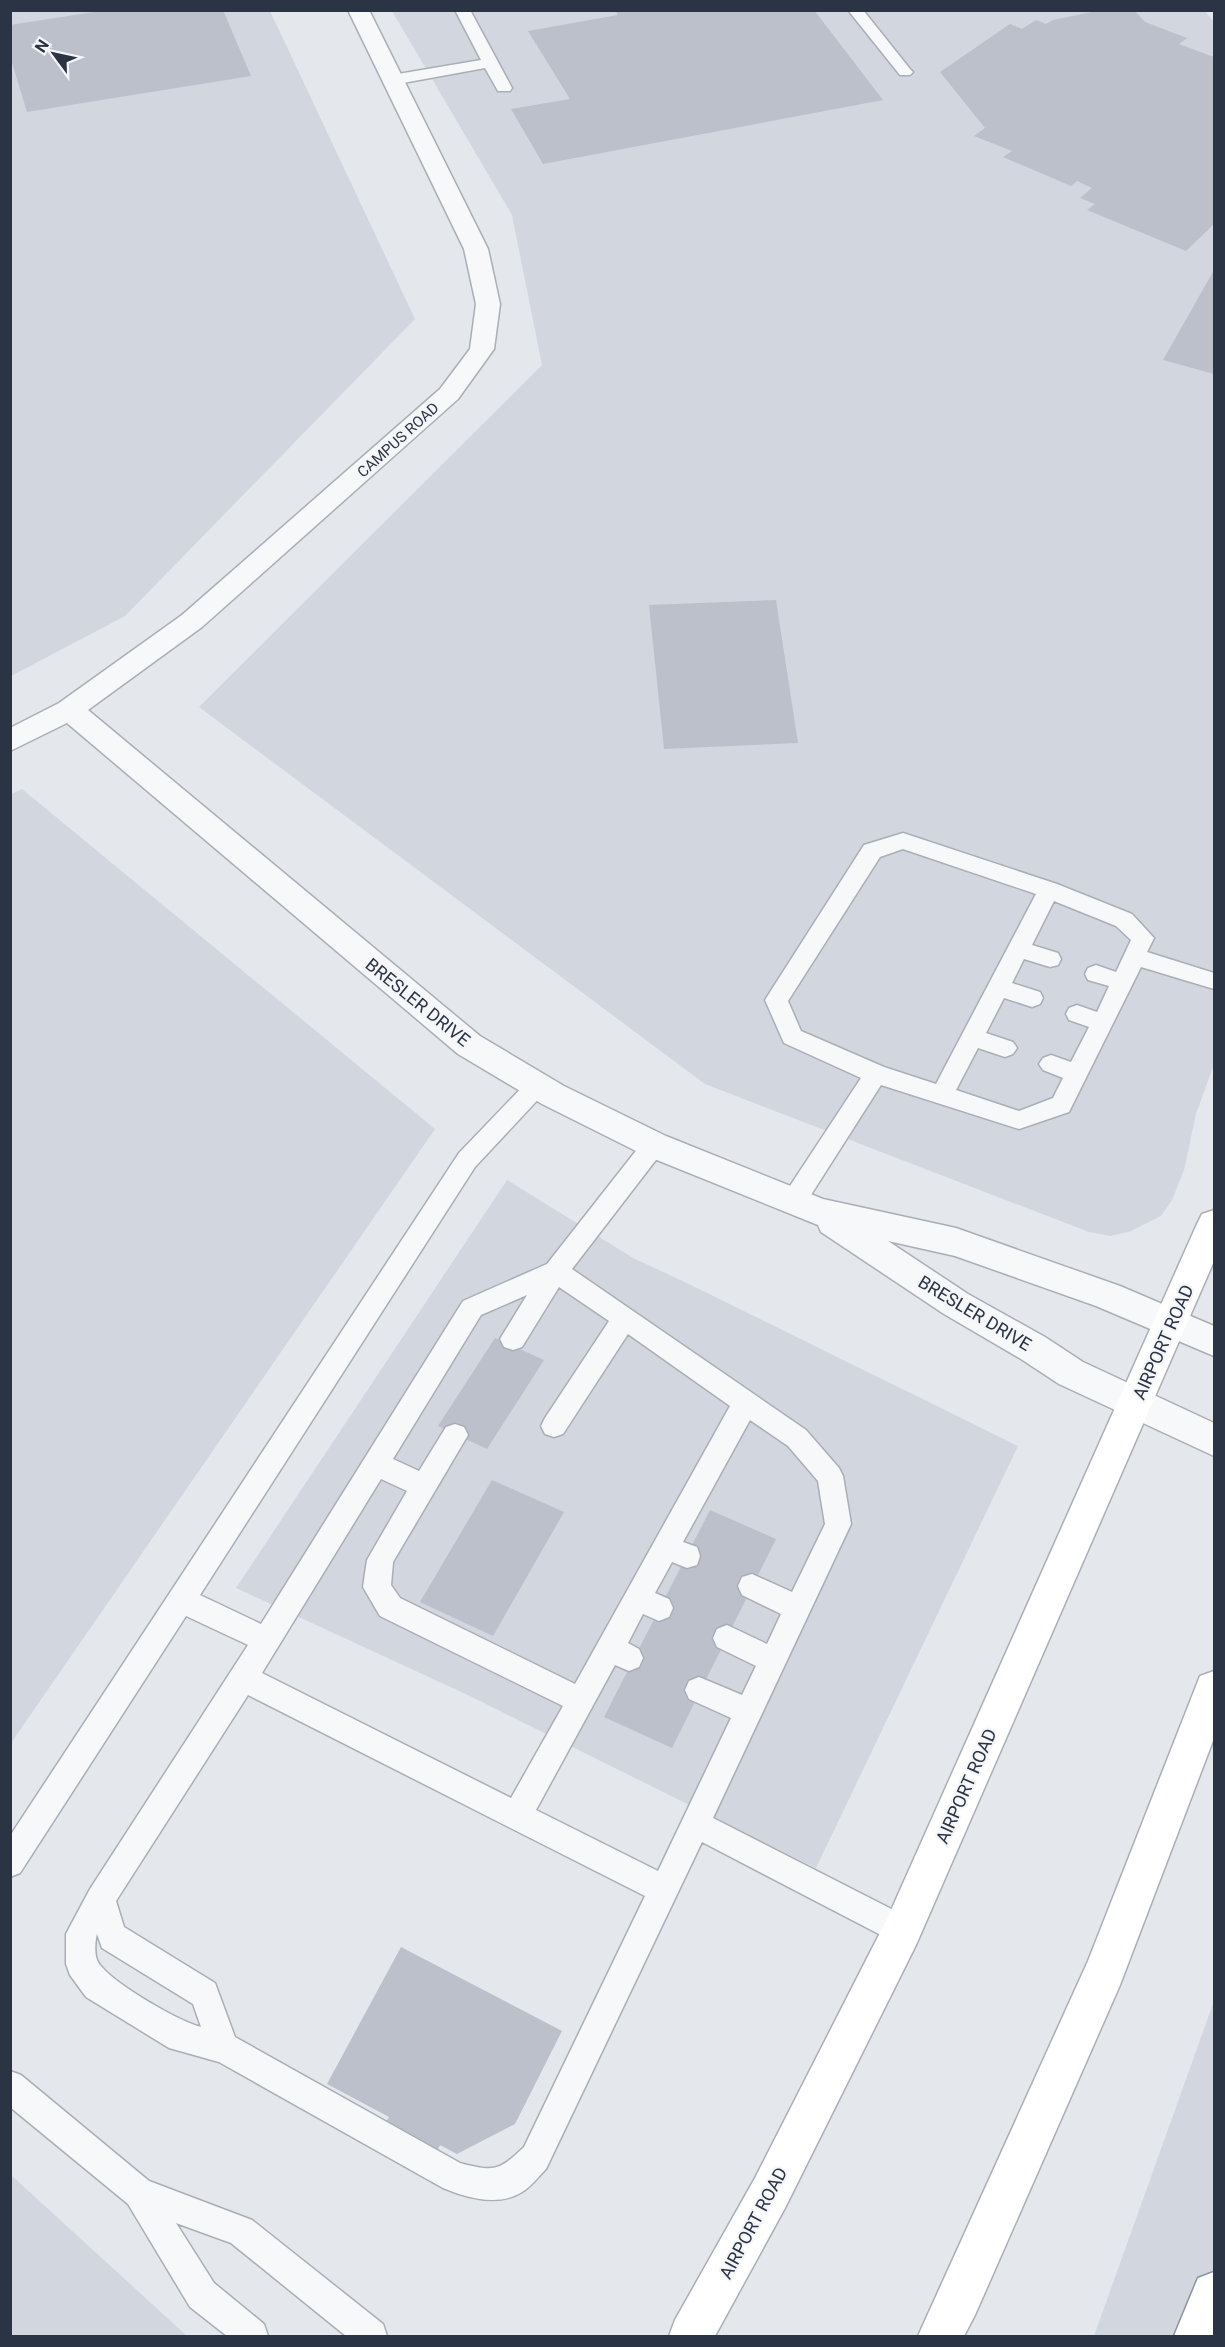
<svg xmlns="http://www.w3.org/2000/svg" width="1225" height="2347" font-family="Roboto,sans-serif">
	<rect width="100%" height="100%" fill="#e4e7ec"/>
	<!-- built -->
	<path fill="#d2d6de" d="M1204 10 1214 22V1064L1196 1114 1184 1170 1172 1200 1161 1216 1131 1231 1111 1236 1089 1232 705 1084 199 707 542 365 512 215 392 11Z
		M11 11H270L415 319 125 616 11 676Z
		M22 789 435 1129 11 1743 10 795Z
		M507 1180 633 1258 691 1285 1018 1446 816 1868 472 1697 236 1588Z
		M1214 2001V2336H1094Z
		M10 2175H11L187 2336H11Z"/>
	<!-- building -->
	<path fill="#bbc0ca" d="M107 10H223L251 76 27 112 10 56V25Z
		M615 10H814L883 100 543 164 511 109 570 99 528 31 618 15Z
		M1101 10H1134L1145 22 1187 38 1179 44 1214 57V224L1186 251 1087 210 1095 204 1080 198 1092 188 1077 181 1071 186 1003 157 1012 151 974 136 985 128 940 72 1010 24 1022 29 1036 20 1046 24 1053 20Z
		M1214 270V374L1163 360Z
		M776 600 798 743 664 749 649 605Z
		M495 1338 544 1360 487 1449 438 1426Z
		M492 1480 564 1512 493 1636 420 1602Z
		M710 1510 776 1539 672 1748 604 1717Z
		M401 1947 562 2031 515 2124 457 2154 440 2145 435 2155 383 2127 389 2117 327 2084Z"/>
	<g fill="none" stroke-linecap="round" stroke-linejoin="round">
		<defs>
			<path id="service" d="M455 10H470L512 88 510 91H498L485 68 392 85 386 83 384 80 386 77 392 75 481 60Z
				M848 10H863L910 69 913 72 910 75H900Z
				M903 833 1057 884 1132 914 1154 938 1147 952 1214 973V989L1141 967 1069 1112 1019 1129 881 1085 802 1209 793 1212 784 1209 781 1202 784 1195 861 1078 784 1043 765 1000 864 845ZM903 849 1036 894 936 1084 884 1067 801 1031 788 1001 880 857ZM1054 901 1116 926 1131 940 1116 972 1096 965 1088 968 1085 974 1088 980 1109 986 1097 1012 1077 1005 1069 1008 1066 1014 1069 1020 1089 1027 1071 1062 1051 1055 1043 1058 1039 1064 1043 1070 1063 1078 1053 1098 1019 1111 956 1090 978 1048 1005 1057 1013 1054 1017 1048 1013 1042 986 1033 1004 998 1032 1007 1040 1004 1043 998 1040 992 1012 983 1024 959 1050 967 1058 965 1061 959 1058 953 1032 945Z
				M537 1077 545 1080 549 1086 545 1092 475 1167 200 1595 261 1624 463 1301 547 1264 646 1138 654 1135 662 1138 666 1145 662 1152 572 1269 806 1430 839 1468 843 1476 851 1524 713 1818 913 1920 917 1931 913 1942 902 1946 702 1842 546 2169C539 2176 531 2187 522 2192 498 2207 467 2198 443 2188L219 2062 169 2048 86 1997 70 1975 66 1964V1934L90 1889 248 1645 186 1616 20 1873 10 1877V1836L459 1153 529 1080ZM559 1287 609 1321 545 1418 541 1426 545 1434 554 1437 563 1434 628 1334 730 1406 575 1684 400 1598 391 1585 393 1562 468 1435 464 1427 455 1424 446 1427 419 1471 393 1459 481 1315 527 1295 500 1339 504 1347 513 1350 522 1347ZM750 1420 788 1446 818 1481 825 1524 792 1592 752 1574 742 1577 738 1586 742 1595 781 1614 767 1644 727 1625 717 1629 713 1638 717 1647 756 1666 742 1695 699 1677 689 1681 685 1690 689 1699 731 1718 658 1871 536 1810 615 1665 629 1671 639 1667 643 1658 639 1649 628 1643 643 1614 659 1621 669 1617 673 1608 669 1599 655 1593 672 1562 687 1568 697 1565 700 1556 697 1547 683 1542ZM381 1479 407 1491 367 1560 363 1587 380 1616 563 1706 511 1798 262 1673ZM248 1695 645 1896 524 2147C499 2171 494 2172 460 2163L235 2037 215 1983 124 1927 116 1901ZM97 1934 102 1948 193 2004 201 2027C178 2021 110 1982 98 1962 94 1955 95 1941 97 1934Z
				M10 2071 21 2075 149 2181 252 2220 383 2324 387 2336H346L231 2243 176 2223 214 2283 264 2324 268 2336H227L190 2307 128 2204 10 2107Z"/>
			<path id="tertiary" d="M348 10H369L488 249 500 304 494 349 458 399 202 627 88 710 480 1036 564 1086 666 1136 823 1199 956 1228 1120 1286 1214 1326V1356L1096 1306 955 1256 888 1241 968 1294 1045 1337 1083 1362 1214 1423V1456L1059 1384 1021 1359 944 1314 821 1232 818 1225 642 1154 542 1104 458 1054 67 723 10 751V728L59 703 182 615 440 389 470 349 476 304 464 249Z"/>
			<path id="secondary" d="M1214 1210V1261L916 1945 785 2208 715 2336H669L675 2320 755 2178 888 1917 1197 1224 1202 1214Z
				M1214 1671V1738L1120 1985 975 2315 964 2336H918L1088 1961 1200 1676Z"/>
			<path id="trunk" d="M1214 2272V2336H1174L1198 2278Z"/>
		</defs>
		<!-- service casing -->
		<use href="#service" stroke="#a9aeb7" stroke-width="3"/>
		<!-- tertiary casing -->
		<use href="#tertiary" stroke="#a9aeb7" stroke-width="3"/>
		<!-- secondary casing -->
		<use href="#secondary" stroke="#a9aeb7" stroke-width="3"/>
		<!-- trunk casing -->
		<use href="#trunk" stroke="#8b94a3" stroke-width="3"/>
		<!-- service -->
		<use href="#service" fill="#f7f8fa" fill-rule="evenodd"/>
		<!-- tertiary -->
		<use href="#tertiary" fill="#f7f8fa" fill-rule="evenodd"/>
		<!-- secondary -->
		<use href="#secondary" fill="#fff" fill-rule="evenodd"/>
		<!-- trunk -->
		<use href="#trunk" fill="#fff" fill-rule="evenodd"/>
	</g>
	<g text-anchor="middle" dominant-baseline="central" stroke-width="4.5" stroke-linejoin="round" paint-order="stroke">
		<!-- far-street labels -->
		<g font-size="15" fill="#2b3445" stroke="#f4f6f9">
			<text transform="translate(398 440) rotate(-42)">CAMPUS ROAD</text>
		</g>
		<!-- street labels -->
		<g font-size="18" fill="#2b3445" stroke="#f4f6f9">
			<text transform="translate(418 1002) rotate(39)">BRESLER DRIVE</text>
			<text transform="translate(975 1313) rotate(31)">BRESLER DRIVE</text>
			<text transform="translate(1163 1342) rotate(-66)">AIRPORT ROAD</text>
			<text transform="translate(966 1786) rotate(-66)">AIRPORT ROAD</text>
			<text transform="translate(753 2223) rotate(-62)">AIRPORT ROAD</text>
		</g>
	</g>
	<!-- border -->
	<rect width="1225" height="2347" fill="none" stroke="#2b3445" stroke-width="24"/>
	<!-- north arrow -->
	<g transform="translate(54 54) rotate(303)" stroke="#f4f6f9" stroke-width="4.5" paint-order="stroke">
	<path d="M0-4.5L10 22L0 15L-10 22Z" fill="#2b3445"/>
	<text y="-9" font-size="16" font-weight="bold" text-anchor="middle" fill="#2b3445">N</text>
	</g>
</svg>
